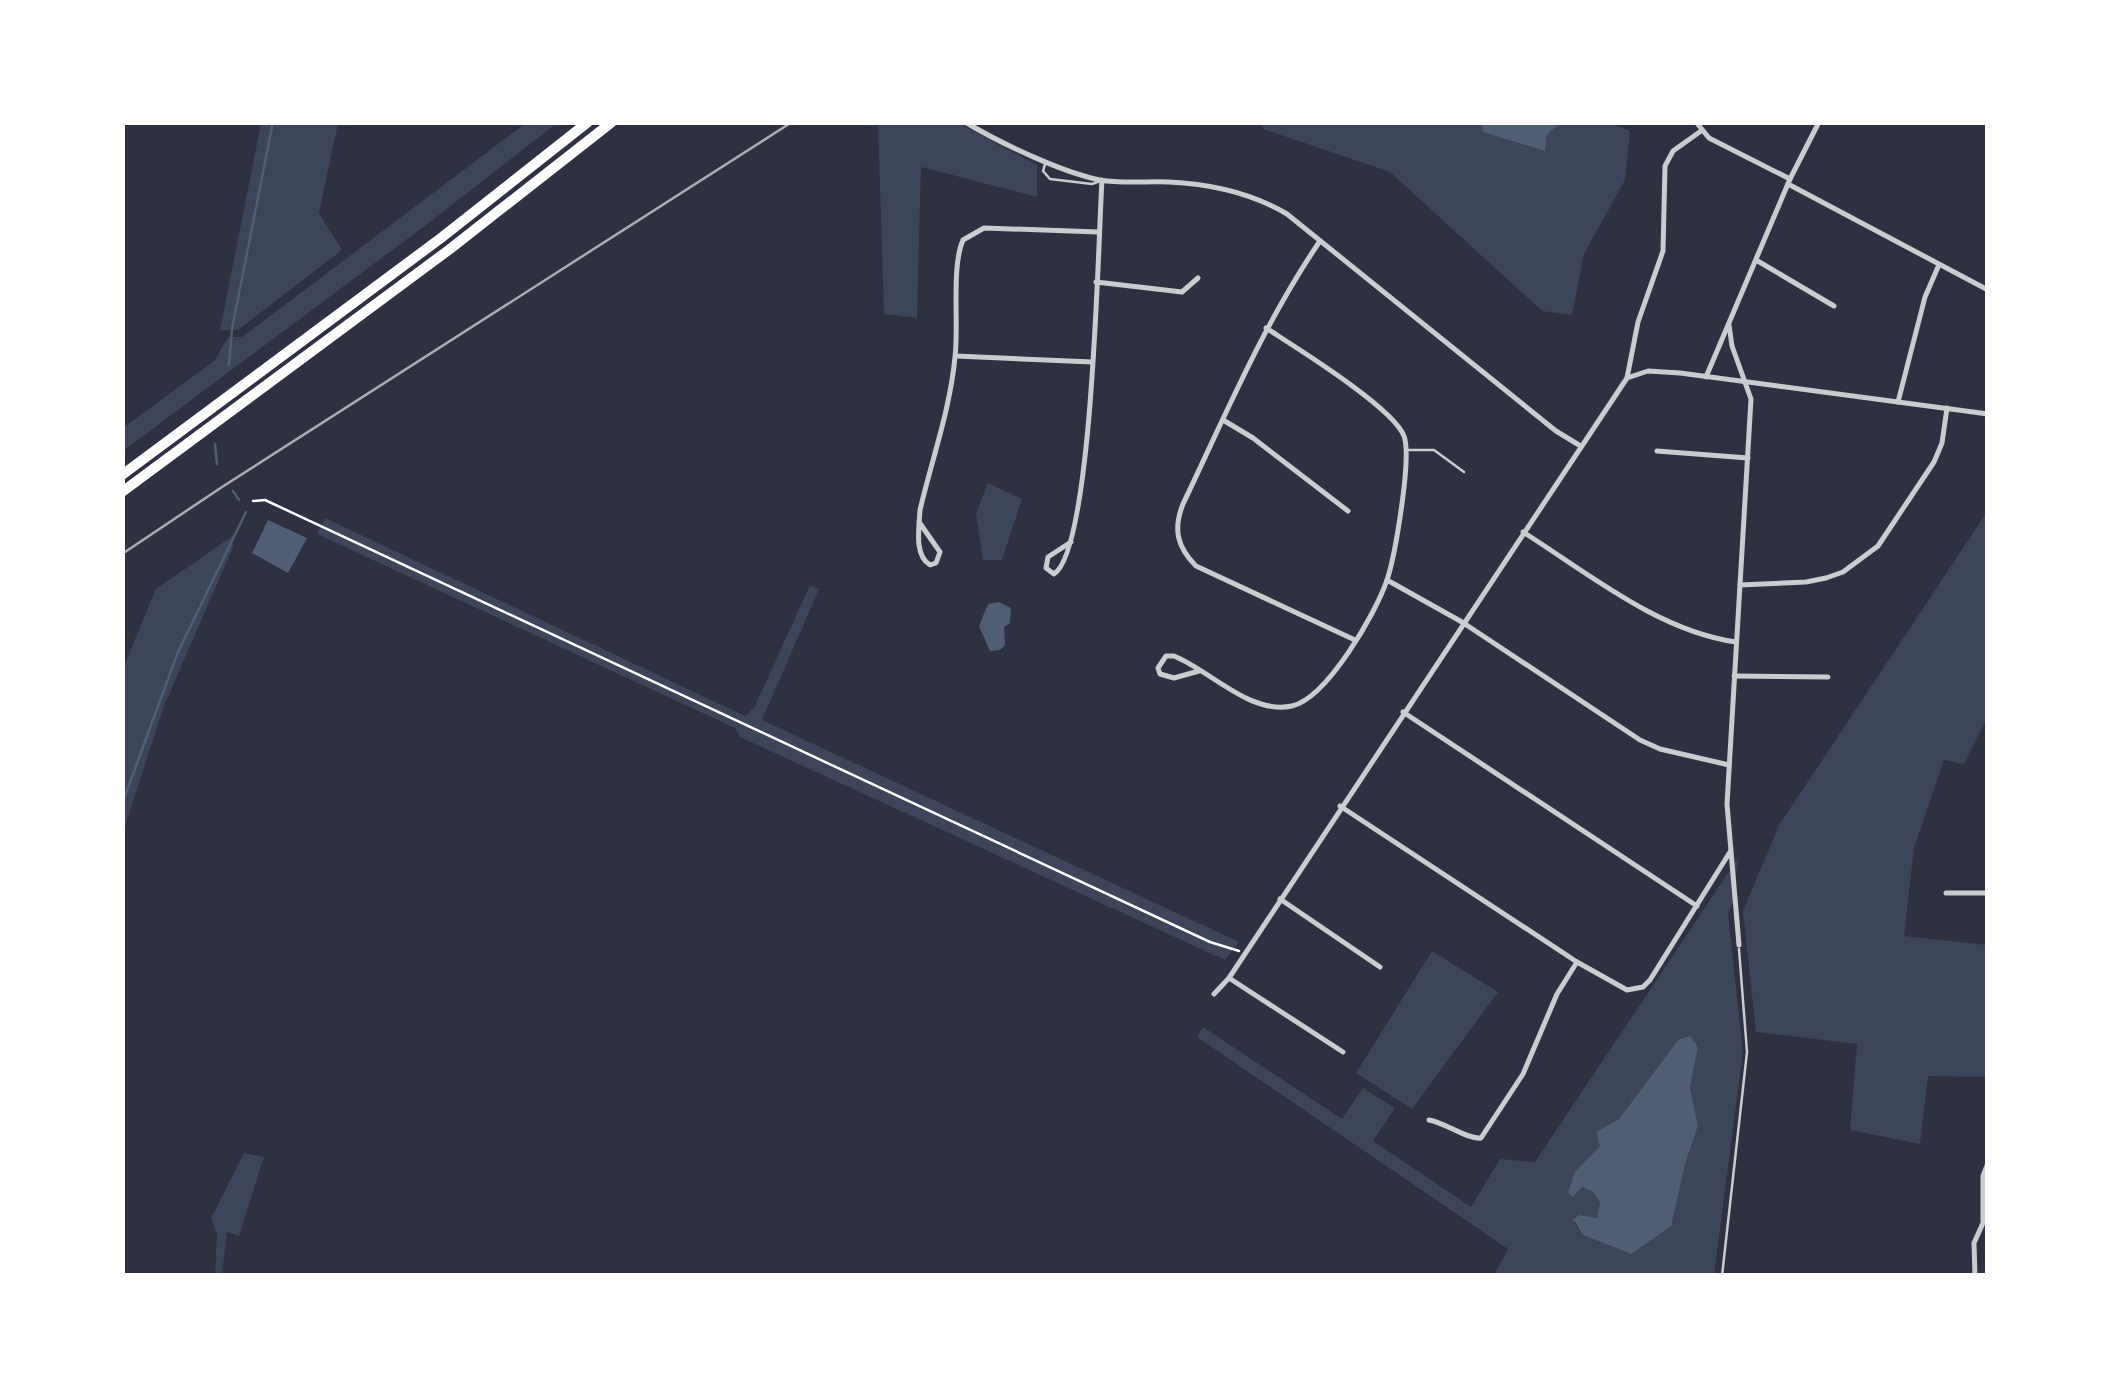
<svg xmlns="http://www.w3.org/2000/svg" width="2110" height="1398" font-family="Mulish,sans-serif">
<rect width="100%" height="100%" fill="#2d3142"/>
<g fill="#3c4559" fill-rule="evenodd">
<path d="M1263 122H1607L1630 131 1625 180 1584 254 1572 315 1542 311 1390 172 1263 129Z"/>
<path d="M261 123H338L319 213 342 250 238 330H220Z"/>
<path d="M526 123H557L430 222 123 451V428L215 360 228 337H242Z"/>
<path d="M878 123H958L1037 165V197L921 167 917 318 884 314Z"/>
<path d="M988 483 1022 499 1002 560H983L976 513Z"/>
<path d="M1987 512V718L1964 764 1944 760 1914 848 1904 936 1987 945V1077L1928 1076 1920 1144 1850 1130 1857 1044 1756 1032 1743 911 1779 825Z"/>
<path d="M325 518 745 716 754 708 810 585 819 589 762 720 1239 942 1225 960 740 737 735 728 317 534Z"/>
<path d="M234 535 233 547 164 706 123 832V668L156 589Z"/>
<path d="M1738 858 1733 901 1728 914 1743 1052 1714 1275H1494L1508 1249 1197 1037 1203 1027 1342 1119 1363 1088 1395 1108 1373 1141 1471 1207 1500 1159 1535 1162ZM1678 1040 1698 1047 1690 1087 1698 1126 1685 1164 1631 1254 1583 1235 1574 1223 1575 1216 1598 1218 1600 1202 1593 1192 1581 1187 1573 1196 1575 1172 1600 1146 1596 1132 1619 1119Z"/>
<path d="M1432 951 1498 992 1412 1109 1356 1073Z"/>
<path d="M244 1153 264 1157 239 1236 227 1232 222 1275H215L217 1235 211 1218Z"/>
</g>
<g fill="#4f5d75">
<path d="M1525 122 1528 126 1533 123H1559L1546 136 1545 151 1483 132V123Z"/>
<path d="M268 520 307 538 288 573 252 553Z"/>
<path d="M999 602 1011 608 1010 623 1004 627 1005 645 1000 650 990 651 979 626 988 604Z"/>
<path d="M1690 1036 1698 1047 1690 1087 1698 1126 1685 1164 1671 1226 1631 1254 1583 1235 1573 1219 1579 1215 1597 1218 1600 1202 1593 1192 1582 1187 1573 1197 1568 1192 1575 1172 1600 1146 1596 1132 1619 1119 1678 1040Z"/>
</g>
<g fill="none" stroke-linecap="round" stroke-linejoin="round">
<g stroke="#4f5d75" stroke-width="2.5">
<path d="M229 365 232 329 273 122"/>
<path d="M215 444 217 464"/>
<path d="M233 491 239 500"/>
<path d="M122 804 178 652 246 512"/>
</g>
<path stroke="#fff" stroke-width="2.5" d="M253 501 265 500 1210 942 1239 951"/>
<g stroke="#caccd0" stroke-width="2.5">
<path d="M1046 161 1043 171 1050 179 1092 184 1100 181"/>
<path d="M1408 450H1434L1464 472"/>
<path d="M1722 1276 1747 1052 1739 949"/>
</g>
<g stroke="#caccd0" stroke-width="5">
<path d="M965 122C1000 143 1061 172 1100 180 1122 184 1146 181 1169 182 1211 184 1250 192 1287 214L1556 431 1579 445"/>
<path d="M1696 122 1709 138 1790 179"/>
<path d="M1788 184 1988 290"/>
<path d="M1320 241C1264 323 1226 414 1183 504 1173 529 1177 547 1196 566L1355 640"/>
<path d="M1756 260 1834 306"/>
<path d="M1096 282 1182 292 1198 278"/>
<path d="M1729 325 1732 346 1751 399 1727 804 1739 945"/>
<path d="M956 356 1092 362"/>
<path d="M1706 377 1790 179 1819 122"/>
<path d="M1627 378 1638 322 1663 251 1665 166 1673 151 1701 131"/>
<path d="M1898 402 1925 297 1938 267"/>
<path d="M1223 420 1253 438 1348 511"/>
<path d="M1657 451 1748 458"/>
<path d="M919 522 940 552 936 563 930 565C914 555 919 528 920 510 932 459 950 410 955 357 959 325 951 267 963 240L984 228 1098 232"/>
<path d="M1523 532C1588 573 1658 631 1736 642"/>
<path d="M1071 542 1048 557 1046 568 1054 574C1093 549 1098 240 1102 180"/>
<path d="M1387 580 1462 622 1640 740 1660 749 1729 765"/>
<path d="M1740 585 1806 582 1826 578 1843 572 1878 546 1934 462 1942 443 1947 408"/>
<path d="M1199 671 1174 678 1160 674 1158 668 1166 656H1174C1211 671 1250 715 1292 706 1327 698 1376 613 1387 580 1395 556 1412 458 1404 436 1393 407 1295 347 1266 328"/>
<path d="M1734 676 1828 677"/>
<path d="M1403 712 1697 906"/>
<path d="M1340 806 1577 962 1627 990 1643 987 1650 980 1730 852"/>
<path d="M1946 893H1988"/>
<path d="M1280 899 1380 967"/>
<path d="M1229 978 1343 1052"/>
<path d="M1214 994 1229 978 1627 378 1648 371 1680 373 1988 414"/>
<path d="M1429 1120C1446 1123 1468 1140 1481 1138L1523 1074 1557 994 1577 962"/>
<path d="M1975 1276 1974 1243 1983 1223V1176L1988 1163"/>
</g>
<g stroke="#fff" stroke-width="10">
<path d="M122 475 441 238 588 122"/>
<path d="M122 492 450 249 612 122"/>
</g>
<path stroke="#abadb3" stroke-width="2.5" d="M122 554 222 487 792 122"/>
</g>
<rect width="2110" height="1398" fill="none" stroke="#ffffff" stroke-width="250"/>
</svg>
